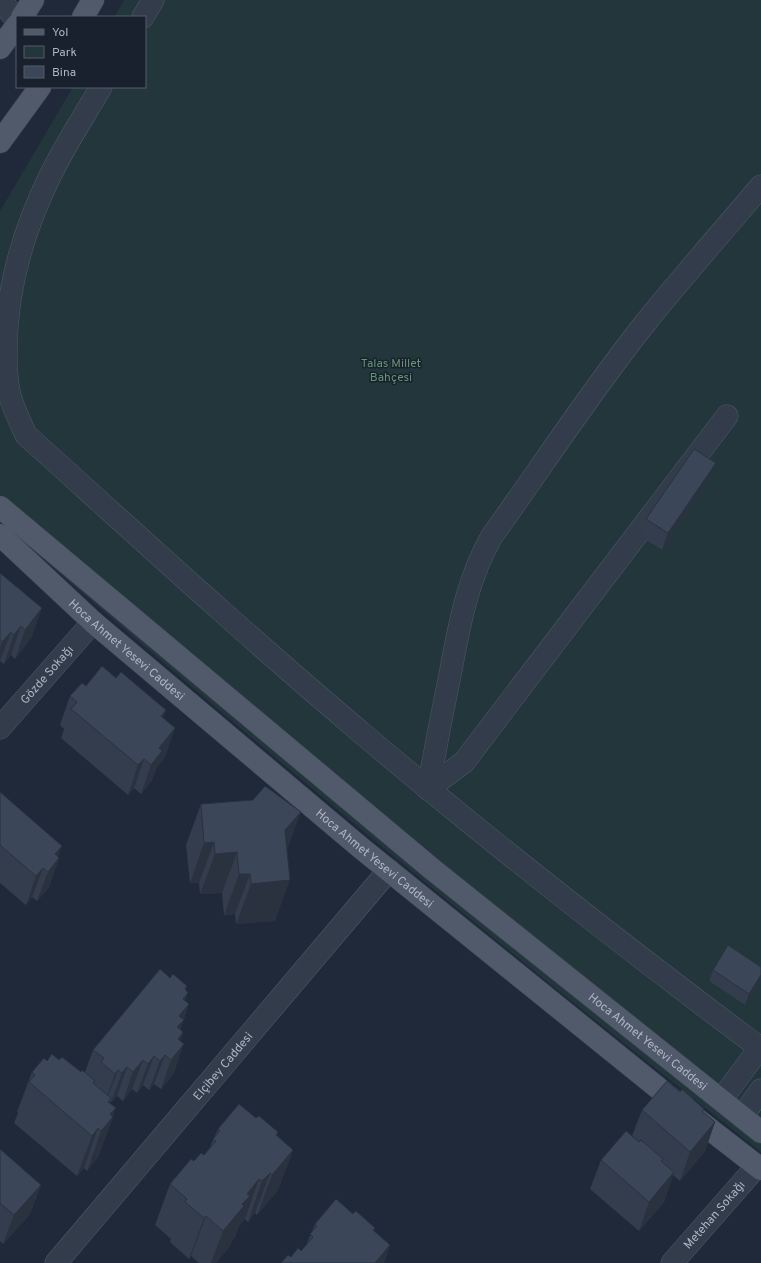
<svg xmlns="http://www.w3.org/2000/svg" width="761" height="1263" font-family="Overpass,sans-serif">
<rect width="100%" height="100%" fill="#20293a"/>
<path fill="#22363b" d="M124 0H761V1152C600 1025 440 896 283 764 188 684 94 603 0 522V211L73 87H145V17H114Z"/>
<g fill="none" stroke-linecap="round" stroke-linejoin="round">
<g stroke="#515968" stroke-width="23">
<g id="minor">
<path d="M1 0 17 21"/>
<path d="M143 17 153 0"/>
<path d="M101 87C84 116 65 145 50 176 23 231 6 290 6 351 6 366 6 381 10 396 14 410 20 422 26 435 138 536 249 638 364 735 493 844 625 947 760 1048"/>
<path id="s1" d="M0 728 93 622"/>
<path d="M428 789C435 751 442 713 450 675 459 627 467 579 492 536 543 465 591 391 646 322 683 276 723 231 761 186"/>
<path d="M428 789 464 762 727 416"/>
<path d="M721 1100 761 1046"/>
<path d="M742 1117 761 1090"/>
<path id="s2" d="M56 1263 389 870"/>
<path id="s3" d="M672 1263 757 1166"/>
</g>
</g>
<g stroke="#3d4553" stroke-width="23">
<g id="major">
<path d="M22 17 33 0"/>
<path d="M83 17 93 0"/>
<path d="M0 48 17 25"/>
<path d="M0 142 40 87"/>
<path id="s4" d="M0 507 432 869 761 1132"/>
<path id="s5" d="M0 535 93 622 361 848 694 1117 761 1169"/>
</g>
</g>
<use href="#minor" stroke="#333c4a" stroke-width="22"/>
<use href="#major" stroke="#515a6a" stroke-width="22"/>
</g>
<g fill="#333d4d">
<path d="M709 480 662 550 640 536 646 519Z"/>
<path d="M0 573 32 637 15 659 11 655 4 664 0 661Z"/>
<path d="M116 678 166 710 163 718 175 728 165 757 157 767 152 780 141 794 134 788 128 795 61 738 64 729 60 725 70 696 86 686Z"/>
<path d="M0 792 59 858 49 887 37 901 32 897 26 905 0 883Z"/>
<path d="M201 804 287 851 275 921 236 924 235 914 224 915 222 893 200 894 199 883H190L186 845Z"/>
<path d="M713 970 761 980 745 1005 709 981Z"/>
<path d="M186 991 185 1001 189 1004 180 1030 183 1032 180 1041 174 1073 161 1089 154 1084 149 1090 143 1085 137 1093 132 1089 123 1101 117 1096 111 1102 110 1101V1103L116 1108 112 1116 113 1117 98 1157 87 1171 84 1168 77 1176 14 1123 18 1113 17 1112 32 1072 47 1061 59 1060 81 1072H85L93 1050Z"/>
<path d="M680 1092 704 1109 703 1112 715 1122 705 1151 680 1181 673 1175 664 1202 639 1231 590 1189 601 1160 632 1136 642 1110Z"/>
<path d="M218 1129 277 1135 293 1150 278 1190 257 1215 255 1213 248 1222 245 1219 239 1226 235 1237 232 1240 230 1246 216 1263H199L191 1256 189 1259 170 1242 171 1239 155 1225 170 1184 204 1155 209 1149Z"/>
<path d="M0 1149 41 1185 30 1214 3 1244 0 1241Z"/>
<path d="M353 1214 375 1228 374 1231 390 1245 384 1263H281L301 1251 306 1245 315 1224Z"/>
</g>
<g fill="#29323e">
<path d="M716 463 709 480 662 550 668 533Z"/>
<path d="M42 608 32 637 15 659 25 630Z"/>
<path d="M21 626 11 655 4 664 14 635Z"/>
<path d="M11 632 0 661V648L2 642Z"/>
<path d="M166 710 156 739 161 716Z"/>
<path d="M175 728 165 757 157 767 152 780 141 794 151 765 159 748Z"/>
<path d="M144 759 134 788 128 795 138 765Z"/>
<path d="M301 812 286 853 285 830Z"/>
<path d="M214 842 199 883H190L204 843Z"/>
<path d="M62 846 56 862 59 858 49 887 37 901 55 854Z"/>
<path d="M237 852 222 893 200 894 215 854Z"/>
<path d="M43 868 32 897 26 905 36 876Z"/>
<path d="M239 874H250L235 914 224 915Z"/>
<path d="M290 880 275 921 236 924 251 884Z"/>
<path d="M761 975V980L745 1005 749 994Z"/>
<path d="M188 993 180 1015 189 1004 173 1049 167 1056 172 1040 183 999Z"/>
<path d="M183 1032 175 1055 184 1044 174 1073 161 1089 171 1060 178 1039Z"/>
<path d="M165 1055 154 1084 149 1090 160 1061Z"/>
<path d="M154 1056 143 1085 137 1093 148 1064Z"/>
<path d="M143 1060 132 1089 123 1101 133 1072Z"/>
<path d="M127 1067 117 1096 111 1102 122 1073Z"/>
<path d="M118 1070 107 1099 105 1103 115 1074Z"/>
<path d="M116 1108 112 1119 113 1117 98 1157 87 1171 101 1131 110 1114Z"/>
<path d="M715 1122 705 1151 680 1181 690 1152Z"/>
<path d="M98 1128 84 1168 77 1176 92 1136Z"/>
<path d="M293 1150 278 1190 257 1215 272 1175Z"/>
<path d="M674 1172 664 1202 639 1231 649 1202Z"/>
<path d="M270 1173 255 1213 248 1222 262 1181Z"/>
<path d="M259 1179 245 1219 239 1226 235 1237 232 1240 230 1246 216 1263H211L223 1231 247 1194Z"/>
<path d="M41 1185 30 1214 3 1244 14 1215Z"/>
<path d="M206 1216 191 1256 189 1259 204 1218Z"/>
<path d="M390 1245 384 1263H375Z"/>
</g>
<g fill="#3b4759" stroke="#29323e">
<path d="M694 449 716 463 668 533 646 519Z"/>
<path d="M0 573 42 608 25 630 21 626 14 635 11 632 2 642 0 640Z"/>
<path d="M102 666 116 678 121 672 166 710 161 716 175 728 159 748 162 751 151 765 144 759 138 765 71 709 77 702 70 696 82 683 86 686Z"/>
<path d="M265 786 301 812 285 830 290 880 251 884 250 874H239L237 852 215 854 214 842 204 843 201 804 253 800Z"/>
<path d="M0 792 62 846 55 854 59 858 48 872 43 868 36 876 0 845Z"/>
<path d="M728 945 761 967V975L749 994 713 970Z"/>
<path d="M160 969 170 978 173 974 187 986 185 989 188 993 183 999 189 1004 179 1016 184 1020 177 1027 183 1032 178 1039 184 1044 171 1060 165 1055 160 1061 154 1056 148 1064 143 1060 133 1072 127 1067 122 1073 118 1070 115 1074 101 1062 104 1058 93 1050Z"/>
<path d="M52 1054 59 1060 62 1057 81 1072 82 1070 95 1081 93 1083 111 1098 108 1102 116 1108 110 1114 113 1117 101 1131 98 1128 92 1136 29 1082 35 1075 32 1072 44 1058 47 1061Z"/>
<path d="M667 1081 680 1092 682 1089 704 1109 702 1111 715 1122 690 1152 642 1110Z"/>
<path d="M239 1104 256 1118 259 1116 278 1132 276 1135 293 1150 272 1175 270 1173 262 1181 259 1179 247 1194 250 1196 242 1204 244 1206 223 1231 206 1216 204 1218 185 1202 187 1199 170 1184 191 1159 194 1161 201 1153 204 1155 216 1141 213 1139 220 1131 218 1129Z"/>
<path d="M626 1131 639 1142 641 1140 663 1159 661 1161 674 1172 649 1202 601 1160Z"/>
<path d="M0 1149 41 1185 14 1215 0 1203Z"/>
<path d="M336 1199 353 1214 356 1211 375 1228 373 1230 390 1245 375 1263H281L288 1255 291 1257 298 1248 301 1251 313 1237 310 1234 317 1226 315 1224Z"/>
</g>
<g text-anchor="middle" stroke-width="3" stroke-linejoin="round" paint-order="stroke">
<g font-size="12" fill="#649873" stroke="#19212e">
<text x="391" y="367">Talas Millet<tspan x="391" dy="14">Bahçesi</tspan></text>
</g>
<g font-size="12" fill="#aeb6c6" stroke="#19212e">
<text dy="4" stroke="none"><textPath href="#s5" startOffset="171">Hoca Ahmet Yesevi Caddesi</textPath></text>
<text dy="4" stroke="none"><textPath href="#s1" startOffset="71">Gözde Sokağı</textPath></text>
<text dy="4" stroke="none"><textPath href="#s5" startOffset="495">Hoca Ahmet Yesevi Caddesi</textPath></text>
<text dy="4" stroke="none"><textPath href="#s4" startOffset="840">Hoca Ahmet Yesevi Caddesi</textPath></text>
<text dy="4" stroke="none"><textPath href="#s2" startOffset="258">Elçibey Caddesi</textPath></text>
<text dy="4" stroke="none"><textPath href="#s3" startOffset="64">Metehan Sokağı</textPath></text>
</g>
</g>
<rect x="16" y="16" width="130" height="72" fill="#19212e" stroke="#555d6b"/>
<rect x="24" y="29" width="20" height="6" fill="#515a6a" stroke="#555d6b"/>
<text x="52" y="36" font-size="12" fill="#aeb6c6">Yol</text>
<rect x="24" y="46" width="20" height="12" fill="#22363b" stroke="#555d6b"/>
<text x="52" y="56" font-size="12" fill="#aeb6c6">Park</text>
<rect x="24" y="66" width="20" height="12" fill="#3b4759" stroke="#555d6b"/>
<text x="52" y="76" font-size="12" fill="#aeb6c6">Bina</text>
</svg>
